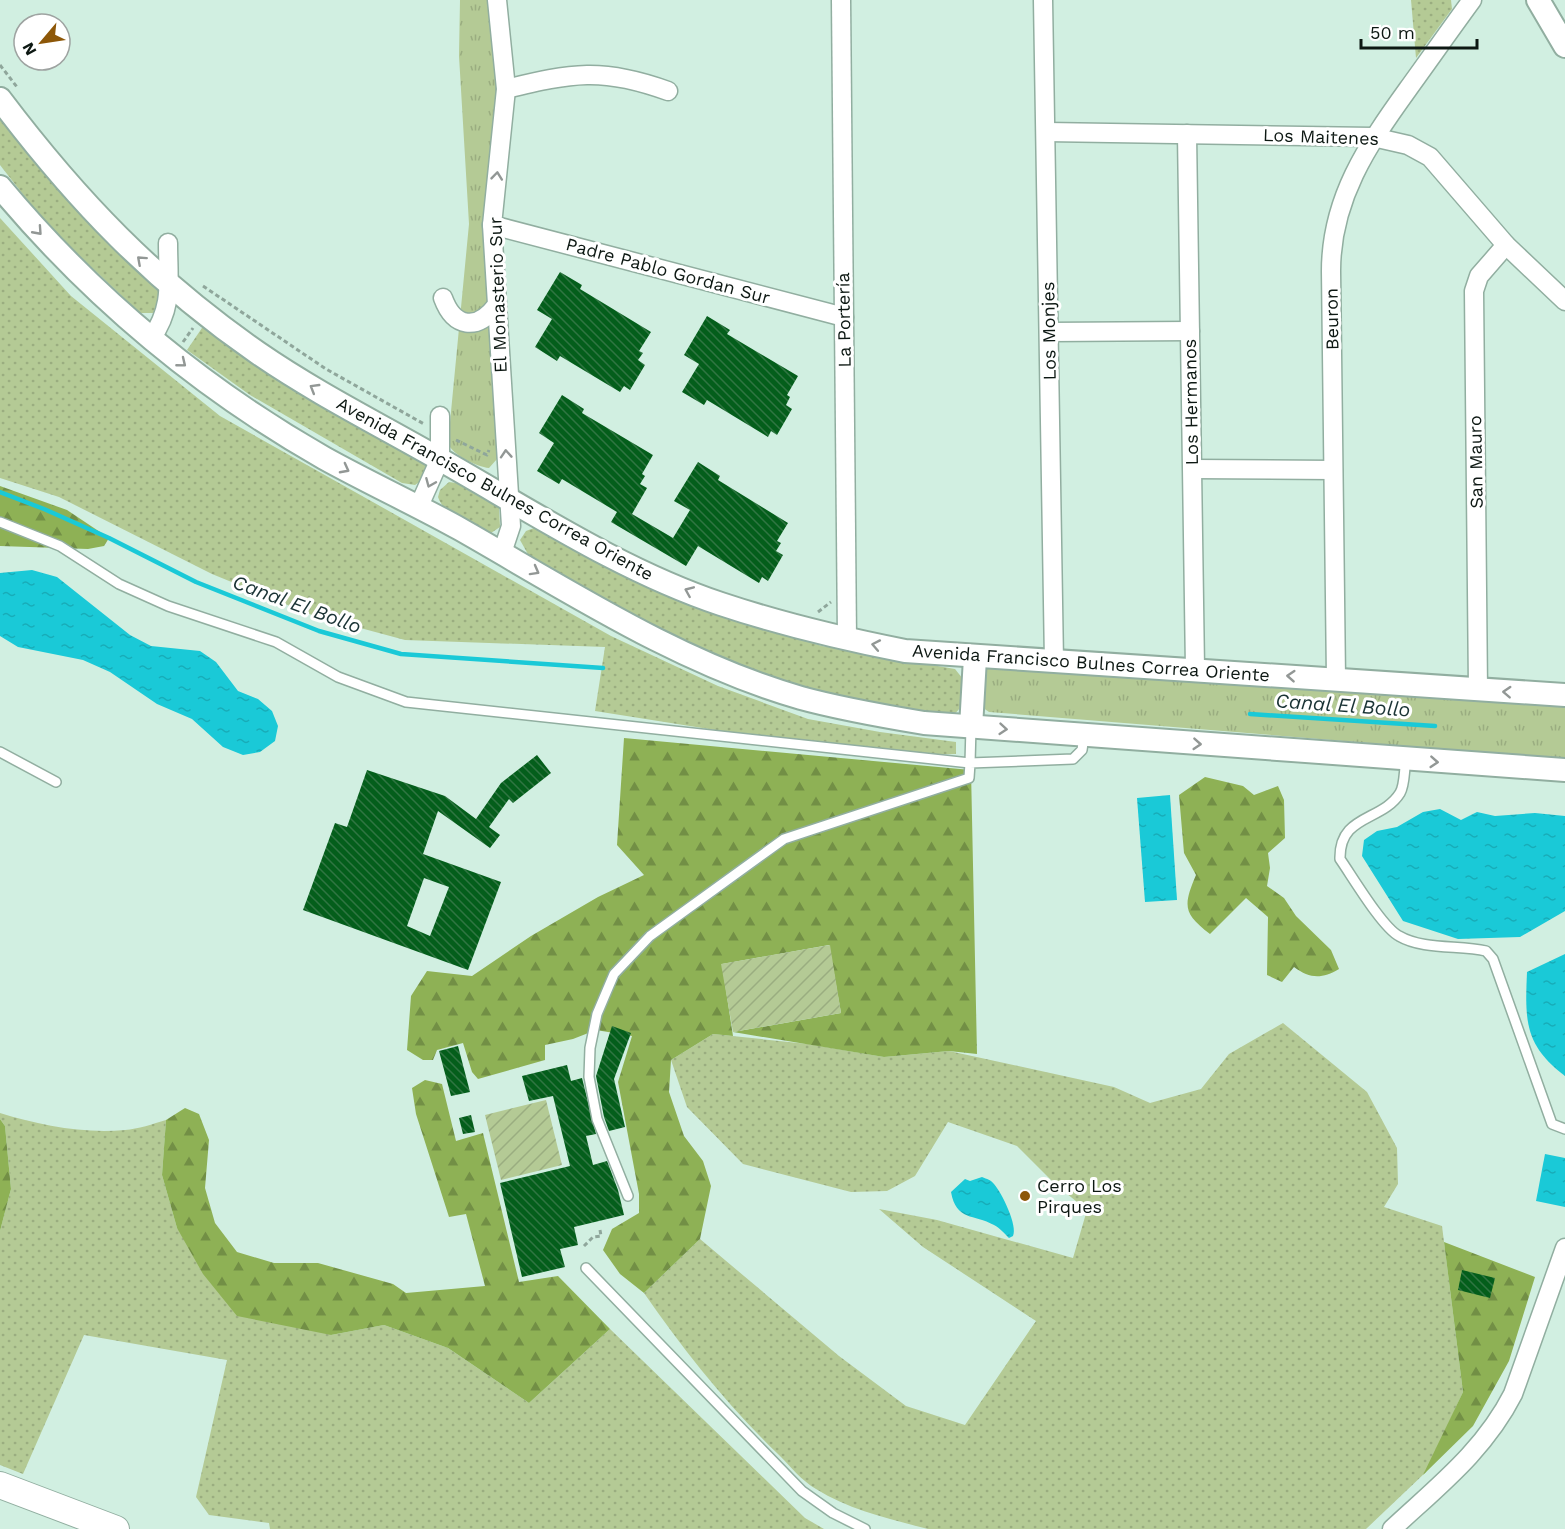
<svg xmlns="http://www.w3.org/2000/svg" width="1565" height="1529" font-family="'Work Sans',sans-serif">
<defs>
<pattern id="grass-dots" width="8" height="8" patternUnits="userSpaceOnUse" patternTransform="scale(1.5)"><rect width="8" height="8" fill="#b4ca95"/><path d="M2 2h.1M6 6h.1" fill="none" stroke="#9aad80" stroke-width="1.8" stroke-linecap="round"/></pattern>
<pattern id="forest-firs" width="22" height="20" patternUnits="userSpaceOnUse" patternTransform="scale(1.5)"><rect width="22" height="20" fill="#8eb155"/><path d="M5 1l3.5 6h-7zM16 11l3.5 6h-7z" fill="#728f45"/></pattern>
<pattern id="park-tufts" width="24" height="20" patternUnits="userSpaceOnUse" patternTransform="scale(1.5)"><rect width="24" height="20" fill="#b4ca95"/><path d="M3 7l-1-3M5 7V3M7 7l1-3M15 17l-1-3M17 17v-4M19 17l1-3" fill="none" stroke="#9aad80"/></pattern>
<pattern id="garden-furrows" width="10" height="10" patternUnits="userSpaceOnUse" patternTransform="scale(1.5)"><rect width="10" height="10" fill="#b4ca95"/><path d="M-1 1l2-2M0 10L10 0M9 11l2-2" fill="none" stroke="#9aad80"/></pattern>
<pattern id="water-ripples" width="26" height="14" patternUnits="userSpaceOnUse" patternTransform="scale(1.5)"><rect width="26" height="14" fill="#1ac9d7"/><path d="M2 4q2-2 4 0t4 0M15 11q2-2 4 0t4 0" fill="none" stroke="#17acb8"/></pattern>
<pattern id="building-back-hatch" width="6" height="6" patternUnits="userSpaceOnUse" patternTransform="scale(1.5)"><rect width="6" height="6" fill="#045e1b"/><path d="M-1 5l2 2M0 0l6 6M5-1l2 2" fill="none" stroke="#307542"/></pattern>
</defs>
<rect width="100%" height="100%" fill="#d1efe1"/>
<g fill="url(#grass-dots)">
<path d="M1411 0H1451L1452 9 1416 58Z"/>
<path d="M0 110 154 283 160 294V306L153 313H140L70 247 32 206 0 165Z"/>
<path d="M0 218 71 296 220 416 611 636 718 686 808 719 880 732 956 742V754L879 756 595 711 605 647 405 640 312 615 212 574 59 497 0 478Z"/>
<path d="M204 325 424 458 427 468 425 478 415 485 402 483 250 395 187 350Z"/>
<path d="M449 482 456 483 499 508 500 527 491 533C474 531 443 514 438 497L440 490Z"/>
<path d="M534 528 774 632 822 646 955 669 963 679C962 694 966 711 949 716 888 707 828 697 770 678 684 650 606 600 529 556L520 540 526 531Z"/>
<path d="M1283 1023 1367 1092 1397 1148 1398 1184 1384 1207 1442 1226 1463 1392 1426 1472 1366 1529H928C889 1519 850 1510 816 1489 802 1481 790 1466 779 1455 727 1405 685 1352 644 1293L700 1239 839 1356 906 1406 965 1425 1036 1321 923 1247 879 1209 937 1220 1073 1258 1087 1210 1056 1185 1017 1146 948 1122 915 1176 887 1191 851 1192 743 1164 687 1107 671 1060 713 1034 808 1044 884 1057 949 1051 1114 1087 1150 1103 1201 1089 1229 1054Z"/>
<path d="M0 1113C39 1125 83 1134 125 1130 138 1129 153 1124 166 1120L162 1175 177 1228 331 1335 384 1325 448 1348 529 1403 610 1329 805 1518 824 1529H270L269 1523 209 1515 196 1497 227 1360 84 1335 23 1474 0 1465V1231L11 1189 5 1126 0 1119Z"/>
</g>
<g fill="url(#forest-firs)">
<path d="M0 486 67 510 109 538 104 546 88 549 0 546Z"/>
<path d="M624 738 971 770 977 1054 949 1051 884 1057 733 1032 841 1013 829 945 722 964 733 1036 713 1034 671 1060 669 1092 684 1136 703 1161 711 1186 700 1239 644 1293 620 1274 603 1250 612 1229 639 1213V1194L618 1082 632 1036 596 1030 573 1039 545 1045V1060L478 1079 472 1072 463 1043 437 1050 433 1060H423L407 1050 411 996 427 971 472 976 531 936 598 897 644 875 617 845Z"/>
<path d="M1205 777 1243 786 1254 795 1278 786 1284 800 1285 838 1268 853 1270 868 1267 886 1284 898 1296 916 1331 950 1339 969C1322 979 1310 979 1294 967L1282 982 1267 975 1268 917 1246 898 1210 934C1183 913 1183 906 1196 875L1184 853 1179 795Z"/>
<path d="M425 1080 442 1084 456 1141 483 1133 519 1282 558 1276 610 1329 529 1403 448 1348 384 1325 331 1335 237 1316 203 1274 177 1228 162 1175 166 1120 185 1108 199 1114 209 1140 205 1188 215 1223 237 1252 274 1263H318L393 1284 406 1293 485 1286 466 1214 449 1217 416 1114 412 1088Z"/>
<path d="M0 1119 5 1126 11 1189 0 1231Z"/>
<path d="M1444 1242 1535 1277 1509 1361 1473 1426 1423 1475 1463 1392Z"/>
</g>
<g fill="url(#park-tufts)">
<path d="M460 0H487C492 38 498 77 496 115 495 154 485 192 484 231L498 452 497 459 489 468C477 467 451 454 448 443L469 224 459 56Z"/>
<path d="M989 665 1565 706V759L989 712 979 705 983 674Z"/>
</g>
<g fill="url(#garden-furrows)">
<path d="M830 945 841 1013 733 1032 721 964Z"/>
<path d="M546 1100 562 1165 501 1180 485 1115Z"/>
</g>
<g fill="url(#water-ripples)">
<path d="M32 570 57 577 130 635 151 646 200 651 216 662 238 691 258 699 272 711 278 726 275 741 260 752 243 755 223 747 192 719 157 704 110 672 83 660 18 647 0 636V573Z"/>
<path d="M1170 795 1177 900 1145 902 1137 798Z"/>
<path d="M1440 809 1461 820 1477 812 1495 816 1535 813 1565 816V911L1520 937 1458 939 1403 921 1362 856 1364 840 1377 831 1397 827 1423 812Z"/>
<path d="M1565 954V1076C1524 1045 1525 1020 1527 972Z"/>
<path d="M1545 1154 1565 1158V1207L1536 1201Z"/>
<path d="M982 1177C987 1179 991 1180 994 1184 1002 1193 1018 1226 1013 1236L1009 1238C1005 1234 1000 1228 994 1225 974 1214 956 1221 951 1192L965 1179 970 1181Z"/>
</g>
<g fill="none" stroke-linecap="round" stroke-linejoin="round">
<g stroke="#1ac9d7" stroke-width="4.5">
<path d="M0 492 44 509 109 538 196 582 319 631 401 654 603 668"/>
<path d="M1250 714 1435 726"/>
</g>
</g>
<g fill="url(#building-back-hatch)" fill-rule="evenodd">
<path d="M560 272 582 285 580 289 651 332 639 351 643 353 638 360 645 365 630 390 624 386 620 392 560 356 557 361 535 347 552 319 537 310Z"/>
<path d="M707 316 730 330 727 334 798 376 787 395 790 397 786 405 792 409 777 435 771 431 768 437 707 400 704 405 682 392 699 364 684 355Z"/>
<path d="M562 395 584 409 582 413 653 455 642 474 645 476 640 484 647 488 632 514 673 538 690 510 674 501 698 462 720 476 718 480 788 523 777 541 781 543 776 551 783 555 768 581 762 577 759 583 698 546 686 566 611 522 617 512 562 479 559 484 537 471 554 443 539 433Z"/>
<path d="M537 755 551 773 513 803 509 799 489 827 500 835 490 848 438 811 423 854 501 882 468 970 303 910 335 823 347 827 367 770 445 796 476 819 501 783ZM424 878 449 887 430 936 407 926Z"/>
<path d="M612 1026 631 1033 614 1079 625 1127 609 1131 604 1117 596 1076Z"/>
<path d="M458 1046 470 1092 451 1096 439 1051Z"/>
<path d="M567 1065 571 1081 582 1078 596 1134 586 1136 593 1165 607 1161 618 1190 624 1215 574 1227 578 1245 560 1249 565 1267 522 1277 500 1183 570 1166 553 1096 529 1101 522 1076Z"/>
<path d="M471 1115 475 1132 463 1134 459 1118Z"/>
<path d="M1462 1270 1495 1278 1490 1298 1458 1290Z"/>
</g>
<g fill="none" stroke-linecap="round" stroke-linejoin="round">
<g stroke="#91aea0" stroke-width="12">
<g id="service">
<path d="M0 522 60 546 119 584 168 606 276 642 338 677 406 702 970 763 971 727"/>
<path d="M0 752 56 782"/>
<path d="M1406 760C1404 769 1405 785 1400 793 1382 822 1339 814 1340 859 1352 876 1382 927 1399 936 1423 950 1459 945 1486 951L1493 959 1552 1124 1565 1129"/>
<path d="M628 1196 597 1119 589 1077 590 1048 597 1014 614 974 650 936 784 839 969 778 970 763 1073 759 1082 750 1084 736"/>
<path d="M586 1268 802 1491 833 1513 865 1529"/>
</g>
</g>
<g stroke="#91aea0" stroke-width="21">
<g id="minor">
<path d="M497 0 506 89 492 225 511 526 502 553"/>
<path d="M841 0 847 639"/>
<path d="M1043 0 1054 662"/>
<path d="M506 89C572 73 602 67 668 91"/>
<path d="M1046 132 1373 137 1408 145 1430 157 1506 245 1565 301"/>
<path d="M1187 134 1195 669"/>
<path d="M492 225 844 317"/>
<path d="M443 298C454 328 477 331 496 306"/>
<path d="M1050 332 1190 331"/>
<path d="M151 339C174 306 168 281 168 243"/>
<path d="M1193 469 1333 470"/>
<path d="M419 506 440 459V416"/>
<path d="M1336 679 1331 271C1331 199 1367 146 1408 89 1429 60 1450 30 1472 0"/>
<path d="M1478 690 1474 291 1479 276 1506 245"/>
<path d="M1392 1529C1437 1487 1484 1451 1513 1394L1565 1248"/>
</g>
</g>
<g stroke="#91aea0" stroke-width="26">
<g id="tertiary">
<path d="M1538 0 1565 46"/>
<path d="M0 99C77 201 153 280 258 353 316 393 380 425 441 460 531 511 622 571 721 604 781 624 844 639 905 651L1565 695"/>
<path d="M0 187C91 296 201 388 324 458 369 483 415 504 460 529 569 591 679 663 801 698 841 709 882 716 924 723L1565 770"/>
<path d="M971 727 975 658"/>
</g>
</g>
<g stroke="#91aea0" stroke-width="28">
<path id="secondary" d="M0 1485 116 1529"/>
</g>
<g stroke="#8fa69b" stroke-width="3" stroke-dasharray="4.5 3" stroke-linecap="butt">
<path d="M0 65 17 87"/>
<path d="M203 286 326 369 424 424"/>
<path d="M183 342 193 328"/>
<path d="M456 440 487 455 489 450"/>
<path d="M818 612 831 602"/>
<path d="M584 1246 593 1237 601 1236 600 1230"/>
</g>
<use href="#service" stroke="#fff" stroke-width="9"/>
<use href="#minor" stroke="#fff" stroke-width="18"/>
<use href="#tertiary" stroke="#fff" stroke-width="22"/>
<use href="#secondary" stroke="#fff" stroke-width="26"/>
</g>
<defs><path id="oneway-chevron" d="M-2-3.5L2.5 0L-2 3.5" fill="none" stroke-width="1.6" stroke-linecap="round" stroke-linejoin="round" transform="scale(1.5)"/></defs>
<g stroke="#929795">
<use href="#oneway-chevron" transform="translate(497 176) rotate(-84)"/>
<use href="#oneway-chevron" transform="translate(38 231) rotate(48)"/>
<use href="#oneway-chevron" transform="translate(141 260) rotate(-138)"/>
<use href="#oneway-chevron" transform="translate(182 363) rotate(39)"/>
<use href="#oneway-chevron" transform="translate(314 388) rotate(-149)"/>
<use href="#oneway-chevron" transform="translate(506 454) rotate(-94)"/>
<use href="#oneway-chevron" transform="translate(345 469) rotate(28)"/>
<use href="#oneway-chevron" transform="translate(430 483) rotate(113)"/>
<use href="#oneway-chevron" transform="translate(535 571) rotate(29)"/>
<use href="#oneway-chevron" transform="translate(689 591) rotate(-157)"/>
<use href="#oneway-chevron" transform="translate(876 645) rotate(-169)"/>
<use href="#oneway-chevron" transform="translate(1291 676) rotate(-176)"/>
<use href="#oneway-chevron" transform="translate(1507 692) rotate(-177)"/>
<use href="#oneway-chevron" transform="translate(1003 729) rotate(5)"/>
<use href="#oneway-chevron" transform="translate(1197 744) rotate(4)"/>
<use href="#oneway-chevron" transform="translate(1434 762) rotate(4)"/>
</g>
<circle fill="#8d5708" stroke="#fff" stroke-width="2" cx="1025" cy="1196" r="6"/>
<g text-anchor="middle" stroke-width="6" stroke-linejoin="round" paint-order="stroke">
<g font-size="18" fill="#0d1813" stroke="#fff">
<text transform="translate(1321 137) rotate(2)" y="6">Los Maitenes</text>
<text transform="translate(668 271) rotate(15)" y="6">Padre Pablo Gordan Sur</text>
<text transform="translate(498 295) rotate(-92)" y="6">El Monasterio Sur</text>
<text transform="translate(1332 319) rotate(-91)" y="6">Beuron</text>
<text transform="translate(844 320) rotate(-91)" y="6">La Portería</text>
<text transform="translate(1049 331) rotate(-91)" y="6">Los Monjes</text>
<text transform="translate(1191 402) rotate(-91)" y="6">Los Hermanos</text>
<text transform="translate(1476 462) rotate(-91)" y="6">San Mauro</text>
<text transform="translate(495 489) rotate(29)" y="6">Avenida Francisco Bulnes Correa Oriente</text>
<text transform="translate(1091 663) rotate(4)" y="6">Avenida Francisco Bulnes Correa Oriente</text>
</g>
<g font-size="18" fill="#0d1813" stroke="#fff" text-anchor="start">
<text x="1037" y="1192">Cerro Los<tspan x="1037" dy="21">Pirques</tspan></text>
</g>
<g font-size="20" font-style="italic" fill="#1a3335" stroke="#fff">
<text transform="translate(297 604) rotate(20)" y="7">Canal El Bollo</text>
<text transform="translate(1343 705) rotate(4)" y="7">Canal El Bollo</text>
</g>
</g>
<g transform="translate(42 42) rotate(241)"><circle r="28" fill="#ffffff" stroke="#9ea3a1" stroke-width="1.5"/>
<path d="M0-4.5L10 22L0 15L-10 22Z" fill="#8d5708"/>
<text y="-9" font-size="16" font-weight="bold" text-anchor="middle" fill="#0d1813">N</text>
</g>
<path d="M1361 39v9h116v-9" fill="none" stroke="#0d1813" stroke-width="3"/>
<text x="1370" y="39" font-size="18" fill="#0d1813" stroke="#ffffff" stroke-width="4.5" paint-order="stroke">50 m</text>
</svg>
